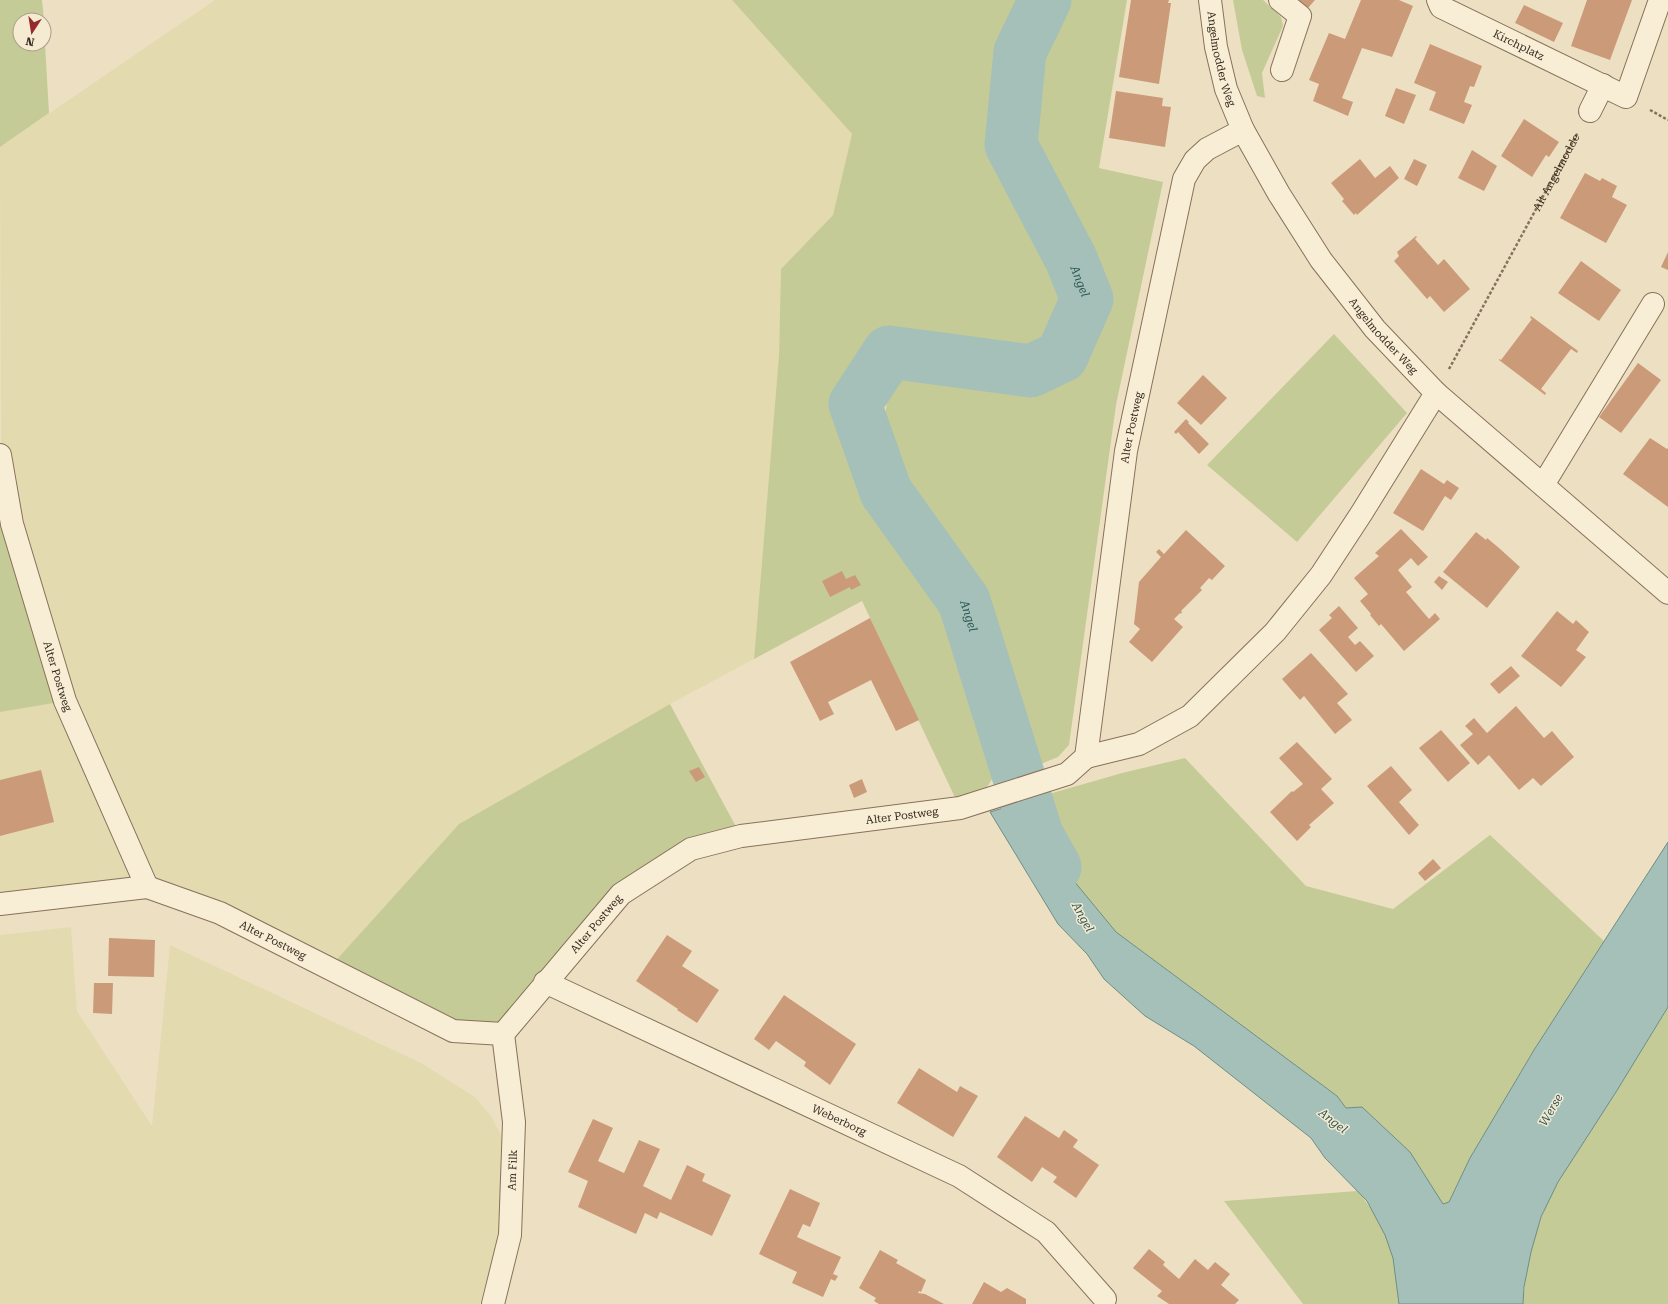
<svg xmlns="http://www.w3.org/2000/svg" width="1668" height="1304" font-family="'Roboto Serif',serif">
<rect width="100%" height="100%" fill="#ede0c2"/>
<g fill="#e3dab0">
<path d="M215 0H732L852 134 833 215 781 269 779 355 754 659 670 704 459 824 330 967 147 887 0 904V712L2 711 0 147Z"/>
<path d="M71 927 77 1011 152 1126 170 945 421 1063 475 1097 491 1116 501 1135 500 1229 480 1304H0V935Z"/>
</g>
<g fill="#c5cb96">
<path d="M0 0H42L44 20H20V44H44V27L49 113 0 147Z"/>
<path d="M732 0H1045L1020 52 1011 145 1071 259 1087 299 1062 356 1031 371 889 352 855 404 886 492 964 601 994 776 977 803 960 808 862 601 754 659 779 355 781 269 833 215 852 134Z"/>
<path d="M1052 0H1127L1099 168 1163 182 1116 405 1069 745 1058 757 1036 766 984 597 949 545 904 487 882 428 890 388 909 369 1030 377 1068 359 1092 301 1076 255 1020 147 1028 50Z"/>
<path d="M1233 0H1263L1281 17 1283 26 1262 73 1265 98 1257 96 1242 50Z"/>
<path d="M1334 334 1407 413 1297 542 1207 465Z"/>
<path d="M0 455 65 701 0 712Z"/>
<path d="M670 704 741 836 621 894 503 1034 453 1031 330 967 459 824Z"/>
<path d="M1185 758 1306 886 1393 909 1490 835 1604 941 1534 1050 1470 1158 1449 1202 1443 1204 1346 1108 1337 1096 1116 932 1069 875 1059 853 1055 830 1042 796 1122 773Z"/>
<path d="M1668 1007V1304H1523C1526 1262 1537 1219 1558 1182 1574 1152 1595 1124 1614 1095 1632 1066 1649 1036 1668 1007Z"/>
<path d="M1357 1191C1374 1209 1387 1234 1393 1258 1396 1273 1397 1289 1399 1304H1303L1224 1201Z"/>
</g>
<path fill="#a5c0b8" stroke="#6c8e85" d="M1042 796 1055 830 1059 853 1069 875 1116 932 1337 1096 1346 1108 1362 1107 1410 1152 1443 1204 1449 1202 1470 1158 1534 1050 1668 842V1007L1616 1092 1558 1182 1541 1217 1531 1252 1524 1287 1523 1304H1399L1393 1258 1385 1235 1367 1201 1325 1158 1311 1138 1194 1046 1145 1016 1104 979 1087 954 1058 924 990 812Z"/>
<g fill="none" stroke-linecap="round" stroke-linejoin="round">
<path stroke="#a5c0b8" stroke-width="53" id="s1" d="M1045 0 1020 52 1011 145 1071 259 1087 299 1062 356 1031 371 889 352 855 404 886 492 964 601 1037 835 1055 867"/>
</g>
<g fill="#cb9a79">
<path d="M1131 0H1169L1168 3H1171L1159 84 1119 77Z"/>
<path d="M1299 0H1315L1308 8Z"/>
<path d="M1361 0H1399L1413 6 1392 57 1362 48 1342 98 1353 102 1348 116 1313 101 1319 84 1309 80 1329 33 1345 39Z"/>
<path d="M1587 0H1632L1610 60 1571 46Z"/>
<path d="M1524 5 1563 23 1554 42 1515 23Z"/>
<path d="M1430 44 1482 66 1474 87 1470 86 1464 102 1472 105 1464 124 1429 110 1436 92 1414 83Z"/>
<path d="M1396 88 1416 95 1404 124 1385 116Z"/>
<path d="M1116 91 1163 98 1162 106 1171 107 1165 147 1109 138Z"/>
<path d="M1524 119 1559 142 1549 157 1546 155 1532 177 1501 156Z"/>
<path d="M1472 150 1497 166 1484 191 1458 178Z"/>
<path d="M1360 159 1375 178 1390 166 1399 178 1357 215 1356 213 1354 215 1342 201 1344 199 1331 183Z"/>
<path d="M1414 159 1427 165 1417 186 1404 179Z"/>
<path d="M1585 173 1600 181 1602 178 1617 186 1612 197 1627 205 1606 243 1560 218Z"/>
<path d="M1416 236 1417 237 1415 239 1438 265 1444 259 1470 289 1444 312 1430 296 1427 299 1394 261 1399 256 1397 252Z"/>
<path d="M1668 252V270L1661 267Z"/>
<path d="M1581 261 1621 290 1599 321 1558 293Z"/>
<path d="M1531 316 1578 351 1577 353 1571 349 1541 389 1546 393 1545 395 1499 360V359L1501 360 1532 319 1530 318Z"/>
<path d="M1638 363 1661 380 1621 433 1599 417Z"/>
<path d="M1203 375 1227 398 1201 425 1177 403Z"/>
<path d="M1186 419 1189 422 1188 423 1209 444 1199 454 1178 432 1176 434 1174 432Z"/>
<path d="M1650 438 1667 449 1668 448V507L1623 474Z"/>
<path d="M1421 469 1444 484 1447 480 1459 488 1451 500 1445 496 1423 531 1393 513Z"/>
<path d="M1401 529 1428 557 1418 566 1411 558 1398 570 1412 587 1406 592 1429 619 1435 613 1440 619 1404 651 1381 624 1379 626 1370 615 1371 614 1360 601 1368 594 1354 578 1379 556 1375 553Z"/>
<path d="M1186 530 1225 566 1212 580 1209 578 1200 588 1202 590 1181 611 1182 612 1181 614 1180 613 1174 619 1183 627 1152 662 1129 642 1140 629 1134 624 1139 582 1161 557 1156 552 1159 549 1164 554Z"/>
<path d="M1476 532 1486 540 1487 538 1499 548 1520 567 1487 608 1443 572Z"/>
<path d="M842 571 846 579 855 575 861 585 851 590 850 587 830 597 822 581Z"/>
<path d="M1439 576 1448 582 1442 590 1434 582Z"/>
<path d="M1339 606 1358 628 1348 637 1355 645 1360 641 1374 656 1356 672 1319 630 1332 618 1329 615Z"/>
<path d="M1557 611 1573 624 1576 620 1589 632 1576 650 1586 657 1561 687 1521 656Z"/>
<path d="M870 618 919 720 896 731 871 680 828 702 834 714 820 721 790 662Z"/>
<path d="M1311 653 1348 694 1337 703 1352 720 1335 734 1304 696 1300 700 1282 679Z"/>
<path d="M1511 666 1520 676 1499 694 1490 684Z"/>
<path d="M1516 706 1544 738 1552 731 1574 757 1541 786 1533 778 1519 790 1489 755 1478 765 1460 745 1473 734 1465 726 1474 718 1487 733Z"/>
<path d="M1441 730 1470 763 1448 782 1419 748Z"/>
<path d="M1297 742 1332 779 1321 789 1334 803 1309 825 1311 827 1297 841 1270 812 1292 791 1293 792 1303 784 1279 758Z"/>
<path d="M1391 766 1412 790 1399 802 1419 825 1409 835 1367 786Z"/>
<path d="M699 767 705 777 696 782 689 771Z"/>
<path d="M41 770 54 822 0 836V780Z"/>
<path d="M862 779 867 792 854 798 849 785Z"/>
<path d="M1433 859 1441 868 1425 881 1418 873Z"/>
<path d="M667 935 692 951 682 966 719 990 697 1023 677 1010 678 1009 636 981Z"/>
<path d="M109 938 155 940 154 977 108 976Z"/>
<path d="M94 983H113L112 1014 93 1013Z"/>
<path d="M784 995 856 1044 830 1085 804 1066 806 1062 776 1041 769 1050 754 1039Z"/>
<path d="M919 1068 957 1092 960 1086 978 1096 953 1137 897 1103Z"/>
<path d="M1025 1116 1059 1138 1064 1130 1078 1140 1073 1147 1099 1165 1076 1198 1053 1182 1057 1177 1042 1167 1032 1182 997 1157Z"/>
<path d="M593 1119 613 1128 598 1161 624 1173 639 1140 660 1149 643 1186 671 1200 687 1165 705 1174 702 1181 731 1195 712 1236 660 1212 657 1219 645 1213 636 1234 578 1207 588 1181 568 1172Z"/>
<path d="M790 1189 820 1203 810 1227 803 1224 797 1237 841 1257 833 1274 838 1276 835 1281 831 1279 823 1297 792 1283 797 1272 759 1254Z"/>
<path d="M1149 1249 1165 1262 1163 1265 1179 1279 1195 1259 1208 1270 1215 1262 1230 1274 1221 1285 1239 1300 1235 1304H1169L1157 1296 1162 1291 1133 1268Z"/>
<path d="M880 1250 898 1260 896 1263 926 1280 921 1292 919 1291 918 1293 925 1294 944 1304H879L874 1301 876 1298 859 1288Z"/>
<path d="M984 1282 1001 1292 1007 1288 1026 1299V1304H972Z"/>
</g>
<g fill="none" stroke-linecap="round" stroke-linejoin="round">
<g stroke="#87715a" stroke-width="24">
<g id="minor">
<path id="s3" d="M1210 0 1216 47 1226 89 1243 130 1279 194 1321 260 1375 329 1436 393 1668 593"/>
<path d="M1280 0 1300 16 1282 70"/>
<path id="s4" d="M1438 0 1441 7 1626 97 1660 0"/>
<path d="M1590 111 1603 85"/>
<path id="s5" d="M0 455 12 524 65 701 147 887"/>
<path d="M1543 485 1653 304"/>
<path d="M1086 757 1139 744 1190 716 1275 632 1321 575 1361 514 1436 393"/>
<path id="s6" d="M0 904 147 887 220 913 453 1031 503 1034 621 894 691 849 741 836 960 808 1067 774 1086 757 1126 451 1184 179 1195 160 1207 149 1243 130"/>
<path id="s7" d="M545 982 959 1176 1046 1232 1105 1299"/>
<path id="s8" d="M493 1304 510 1235 514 1122 503 1034"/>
</g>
</g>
<g stroke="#87715a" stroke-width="2.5" stroke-dasharray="3 2" stroke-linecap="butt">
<path d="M1650 110 1668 120"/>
<path id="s2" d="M1449 369 1578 132"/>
</g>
<use href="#minor" stroke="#f8edd5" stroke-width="22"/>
</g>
<g text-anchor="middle" stroke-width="3" stroke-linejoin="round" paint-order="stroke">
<g font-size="11" fill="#372a1e" stroke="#f5ead2">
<text dy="4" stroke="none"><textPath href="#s4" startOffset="94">Kirchplatz</textPath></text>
<text dy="4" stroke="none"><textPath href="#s3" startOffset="60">Angelmodder Weg</textPath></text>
<text dy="4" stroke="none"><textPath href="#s2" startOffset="224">Alt Angelmodde</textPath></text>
<text dy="4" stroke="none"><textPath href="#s3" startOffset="385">Angelmodder Weg</textPath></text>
<text dy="4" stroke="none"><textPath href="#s6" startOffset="1546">Alter Postweg</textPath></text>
<text dy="4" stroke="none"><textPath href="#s5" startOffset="229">Alter Postweg</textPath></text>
<text dy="4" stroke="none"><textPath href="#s6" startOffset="1017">Alter Postweg</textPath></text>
<text dy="4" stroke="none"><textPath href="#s6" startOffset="681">Alter Postweg</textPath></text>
<text dy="4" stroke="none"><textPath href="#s6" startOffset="285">Alter Postweg</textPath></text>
<text dy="4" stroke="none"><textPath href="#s7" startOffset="325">Weberborg</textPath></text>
<text dy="4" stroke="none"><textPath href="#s8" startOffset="136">Am Filk</textPath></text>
</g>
<g font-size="12" font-style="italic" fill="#2d5653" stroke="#f5ead2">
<text dy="4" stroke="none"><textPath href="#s1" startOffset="304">Angel</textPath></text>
<text dy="4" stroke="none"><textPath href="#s1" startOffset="868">Angel</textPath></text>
<text transform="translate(1083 917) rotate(61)" y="4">Angel</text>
<text transform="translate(1551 1110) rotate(-60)" y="4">Werse</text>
<text transform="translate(1333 1121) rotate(38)" y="4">Angel</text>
</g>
</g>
<g transform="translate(32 32) rotate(192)"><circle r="19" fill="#f5ead2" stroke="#a99d8a"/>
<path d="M0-3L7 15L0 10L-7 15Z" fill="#952b2c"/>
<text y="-6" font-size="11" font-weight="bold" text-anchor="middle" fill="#372a1e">N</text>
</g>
</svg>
